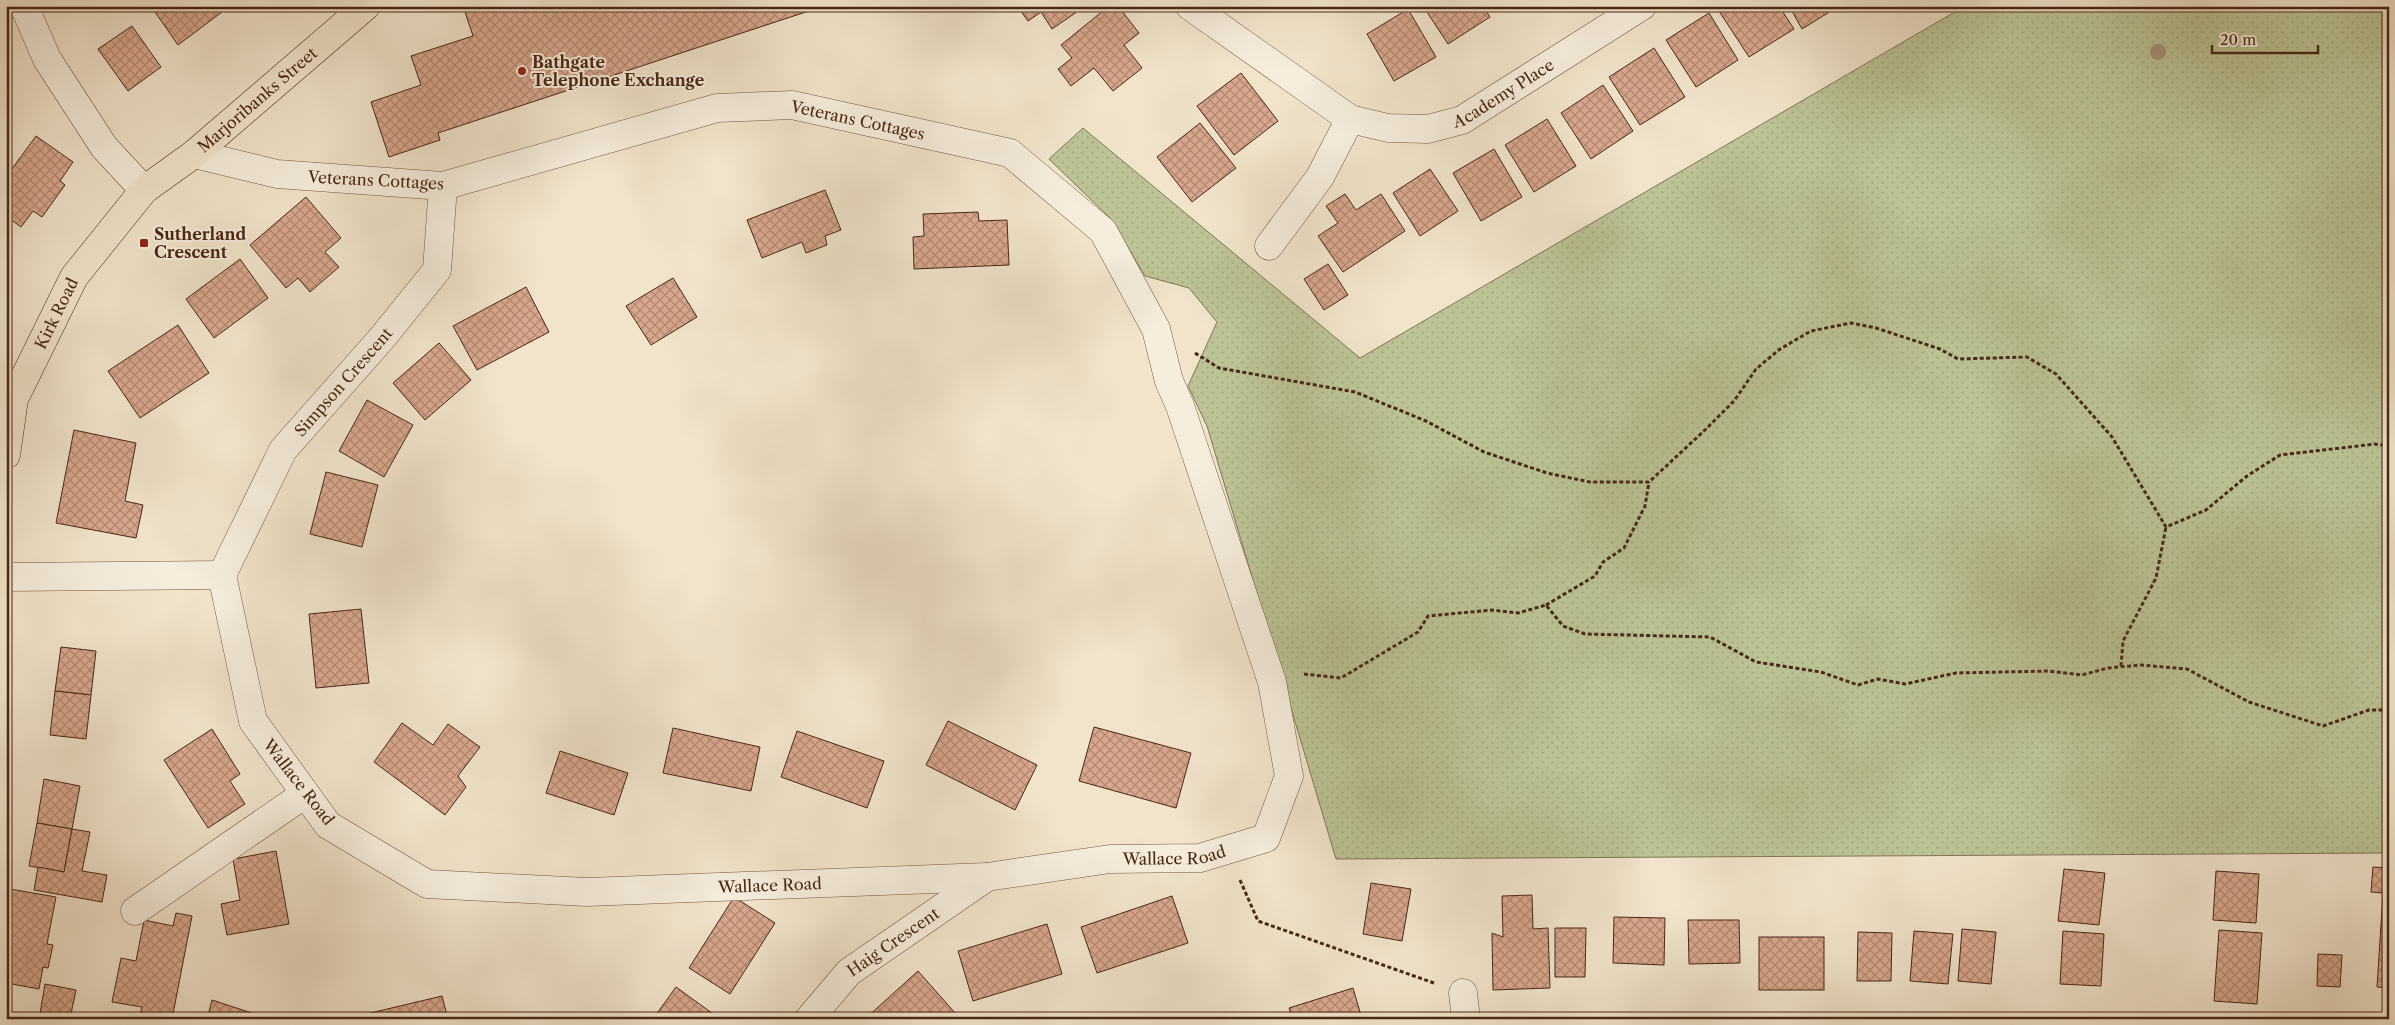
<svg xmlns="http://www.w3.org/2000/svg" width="2395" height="1025" font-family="'Libre Caslon Text',serif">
<defs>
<pattern id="grass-dots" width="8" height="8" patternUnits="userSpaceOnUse" patternTransform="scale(1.25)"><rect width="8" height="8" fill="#bcc496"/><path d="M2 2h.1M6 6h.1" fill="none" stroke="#a3a880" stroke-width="1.8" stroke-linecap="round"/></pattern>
<pattern id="building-cross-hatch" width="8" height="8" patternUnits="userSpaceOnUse" patternTransform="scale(1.25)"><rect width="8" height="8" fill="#d9a78d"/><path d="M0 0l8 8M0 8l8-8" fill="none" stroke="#b28872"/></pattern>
</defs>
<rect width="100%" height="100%" fill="#f1e4cb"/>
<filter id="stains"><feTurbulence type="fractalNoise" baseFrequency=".004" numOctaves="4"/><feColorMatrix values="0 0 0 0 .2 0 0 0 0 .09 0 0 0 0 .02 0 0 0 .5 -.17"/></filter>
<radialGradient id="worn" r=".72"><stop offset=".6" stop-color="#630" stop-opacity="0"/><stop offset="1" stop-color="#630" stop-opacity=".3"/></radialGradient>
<path fill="url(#grass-dots)" stroke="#827656" d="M1965 6H2389V853L1336 859 1207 426 1188 386 1217 322 1189 288 1145 276 1111 219 1049 159 1083 128 1360 358Z"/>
<g fill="url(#building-cross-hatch)" stroke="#492815">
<path d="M163 6H230L178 45 155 12Z"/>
<path d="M483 6H824L438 133 440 140 389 157 371 102 421 85 411 56 473 36 465 12Z"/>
<path d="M1017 6H1084V7L1052 29 1041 12 1028 21Z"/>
<path d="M1109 6H1118L1139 33 1124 45 1142 68 1113 91 1094 68 1071 86 1058 69 1072 58 1061 45Z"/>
<path d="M1423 6H1483L1490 17 1448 44Z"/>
<path d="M1720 6H1779L1794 29 1749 57 1717 8Z"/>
<path d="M1789 6H1839L1802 29Z"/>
<path d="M1408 9 1436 57 1394 81 1367 34Z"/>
<path d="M1709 13 1738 60 1696 87 1666 40Z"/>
<path d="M132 26 161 67 128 91 98 49Z"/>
<path d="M1654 48 1685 97 1640 125 1609 77Z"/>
<path d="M1241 73 1278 121 1234 155 1197 106Z"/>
<path d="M1603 85 1633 131 1591 159 1561 113Z"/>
<path d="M1547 119 1576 166 1534 192 1505 145Z"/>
<path d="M1200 123 1236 168 1192 202 1157 157Z"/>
<path d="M36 136 73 162 60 181 65 185 42 217 33 211 21 227 6 216V177Z"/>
<path d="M1494 149 1522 197 1481 221 1453 173Z"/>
<path d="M1430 169 1458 211 1420 236 1393 193Z"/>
<path d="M825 190 841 230 825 236 827 245 806 253 802 242 762 258 747 220Z"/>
<path d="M1345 194 1356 210 1381 194 1405 231 1343 272 1318 236 1338 223 1326 206Z"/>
<path d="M306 197 341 238 325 252 339 267 310 292 298 278 286 288 250 245Z"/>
<path d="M978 212 979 221 1007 220 1009 265 914 269 913 237 924 236 923 214Z"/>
<path d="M240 259 268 298 214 338 186 299Z"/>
<path d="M1328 264 1348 295 1324 310 1304 279Z"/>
<path d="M673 278 697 317 651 345 626 306Z"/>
<path d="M526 287 549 332 477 370 453 326Z"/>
<path d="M178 325 209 373 140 418 108 371Z"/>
<path d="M439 343 471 380 425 420 393 383Z"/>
<path d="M367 400 413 425 384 477 339 451Z"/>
<path d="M74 430 136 443 125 501 143 505 136 538 56 523Z"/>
<path d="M326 472 378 485 362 547 310 534Z"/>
<path d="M361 609 369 683 316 688 309 614Z"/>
<path d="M61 647 96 651 91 695 55 691Z"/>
<path d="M55 691 91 695 86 739 50 735Z"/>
<path d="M948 721 1037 765 1015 810 926 765Z"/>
<path d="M402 723 433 745 448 724 480 747 458 776 466 787 445 815 374 762Z"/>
<path d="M1094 727 1191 753 1176 808 1079 781Z"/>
<path d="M673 728 760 747 751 791 663 773Z"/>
<path d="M212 729 240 774 230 781 245 804 208 828 164 760Z"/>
<path d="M797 731 884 761 867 808 781 777Z"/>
<path d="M560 751 628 773 614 815 546 793Z"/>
<path d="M44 779 80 786 72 829 37 823Z"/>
<path d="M37 823 72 829 64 872 29 866Z"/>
<path d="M72 829 90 832 82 871 107 875 102 902 34 890 38 867 64 872Z"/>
<path d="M276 851 289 924 227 935 221 904 240 900 233 859Z"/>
<path d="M2373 867 2389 868V988L2377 987 2383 893 2371 892Z"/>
<path d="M2064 869 2105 873 2099 925 2058 921Z"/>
<path d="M2216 871 2259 874 2256 923 2213 920Z"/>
<path d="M1371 883 1411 889 1402 941 1363 934Z"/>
<path d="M10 889 56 897 47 944 53 945 48 968 43 967 39 989 6 983V910Z"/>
<path d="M1532 895 1533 929 1548 928 1550 988 1493 990 1492 933 1503 937 1502 896Z"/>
<path d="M1172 896 1188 943 1097 973 1081 927Z"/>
<path d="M734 897 775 923 730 994 689 968Z"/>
<path d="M176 913 192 916 172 1019H139L142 1007 112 1002 121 958 136 961 144 920 173 926Z"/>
<path d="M1614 917 1665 918 1664 965 1613 963Z"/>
<path d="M1688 920H1739L1740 963 1689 964Z"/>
<path d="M1047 924 1062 974 973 1001 958 951Z"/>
<path d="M1555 928H1586L1585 977H1555Z"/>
<path d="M1962 929 1996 932 1991 984 1958 981Z"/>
<path d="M2219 930 2262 933 2257 1004 2214 1001Z"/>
<path d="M1914 931 1953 934 1948 984 1910 981Z"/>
<path d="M2063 931 2104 934 2101 986 2060 984Z"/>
<path d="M1858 932 1892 933 1891 981H1857Z"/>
<rect x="1759" y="937" width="65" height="53"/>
<path d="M2318 954 2342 955 2340 987 2317 986Z"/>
<path d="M918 971 956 1014 951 1019H865Z"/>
<path d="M45 984 76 990 70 1019H39Z"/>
<path d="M676 987 716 1016 714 1019H653Z"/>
<path d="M1353 988 1362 1019H1293L1289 1008Z"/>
<path d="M442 996 448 1019H345Z"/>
<path d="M212 1000 270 1019H207Z"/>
</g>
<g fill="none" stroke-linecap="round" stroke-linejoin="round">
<g stroke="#735742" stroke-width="29">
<g id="minor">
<path d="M24 6 47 59 104 147 144 190"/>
<path id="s1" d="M1190 6 1350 119 1388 128 1428 129 1462 120 1642 6"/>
<path d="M1269 246 1320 177 1350 119"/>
<path id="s2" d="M222 575 283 450 382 338 437 270 443 186"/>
<path id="s3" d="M6 577 222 575 253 721 328 825 427 884 587 892 987 877 1110 859 1200 858 1266 838 1289 776 1272 682 1180 406 1169 381 1156 329 1103 231 1010 153 792 105 717 108 443 186 277 174 194 154"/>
<path d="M135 911 305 794"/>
<path d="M1463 993 1466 1019"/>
<path id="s4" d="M809 1019 849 972 987 877"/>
</g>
</g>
<g stroke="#492815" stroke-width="29">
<g id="major">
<path id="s5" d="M6 455 14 399 74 277 144 190 194 154 366 6"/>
</g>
</g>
<g stroke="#492815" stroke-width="3" stroke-dasharray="4 2.5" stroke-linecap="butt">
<path d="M1195 353 1219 368 1355 392 1426 421 1484 452 1547 473 1590 482H1649L1706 429 1734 401 1756 369 1780 349 1811 331 1851 323 1876 328 1940 349 1958 359 2027 357 2056 374 2112 437 2166 527 2206 510 2247 476 2280 455 2375 444 2389 446"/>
<path d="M1546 605 1595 576 1603 562 1624 548 1645 506 1649 482"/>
<path d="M2121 666 2123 641 2156 578 2166 527"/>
<path d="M1304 674 1341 678 1418 632 1428 616 1492 610 1518 613 1546 605 1563 626 1585 634 1710 637 1756 662 1821 672 1858 685 1878 679 1905 684 1956 673 2049 671 2082 675 2108 668 2141 665 2187 669 2249 702 2323 726 2369 710H2389"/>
<path d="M1240 880 1258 921 1434 983"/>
</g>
<use href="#minor" stroke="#f6eddd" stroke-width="28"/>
<use href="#major" stroke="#f1e4cb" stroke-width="28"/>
</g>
<circle fill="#a59278" cx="2158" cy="52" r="8"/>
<g fill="#8f2418" stroke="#f6eddd" stroke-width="2">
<circle cx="522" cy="71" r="5"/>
<rect x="139" y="238" width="10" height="10" rx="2.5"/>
</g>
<g text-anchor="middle" stroke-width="4" stroke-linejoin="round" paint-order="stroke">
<g font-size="16" font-weight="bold" fill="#492815" stroke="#f6eddd" text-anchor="start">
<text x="532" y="68">Bathgate<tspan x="532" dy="18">Telephone Exchange</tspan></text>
<text x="154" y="240">Sutherland<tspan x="154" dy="18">Crescent</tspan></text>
</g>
<g font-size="16" fill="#492815" stroke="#f6eddd">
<text dy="6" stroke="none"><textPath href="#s1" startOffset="359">Academy Place</textPath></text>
<text dy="6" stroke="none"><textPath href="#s5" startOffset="449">Marjoribanks Street</textPath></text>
<text transform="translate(858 120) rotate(12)" y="6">Veterans Cottages</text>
<text transform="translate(376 180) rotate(3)" y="6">Veterans Cottages</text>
<text dy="6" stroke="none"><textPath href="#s5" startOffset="152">Kirk Road</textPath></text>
<text dy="6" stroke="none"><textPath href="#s2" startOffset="230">Simpson Crescent</textPath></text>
<text transform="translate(299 782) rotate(52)" y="6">Wallace Road</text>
<text dy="6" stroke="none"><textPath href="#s3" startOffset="1358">Wallace Road</textPath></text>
<text dy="6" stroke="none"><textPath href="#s3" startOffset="952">Wallace Road</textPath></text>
<text dy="6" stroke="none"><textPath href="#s4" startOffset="115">Haig Crescent</textPath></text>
</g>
</g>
<rect width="2395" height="1025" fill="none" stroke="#f1e4cb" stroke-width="25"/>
<rect x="8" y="8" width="2380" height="1010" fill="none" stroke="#492815" stroke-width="2.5"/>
<rect x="12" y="12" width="2370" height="1000" fill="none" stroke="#492815"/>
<path d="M2212 45v8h106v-8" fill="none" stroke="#492815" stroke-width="2.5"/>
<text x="2220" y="45" font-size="15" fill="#492815" stroke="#f6eddd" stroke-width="4" paint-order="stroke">20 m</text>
<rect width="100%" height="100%" filter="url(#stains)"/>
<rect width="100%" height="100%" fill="url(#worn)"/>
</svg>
